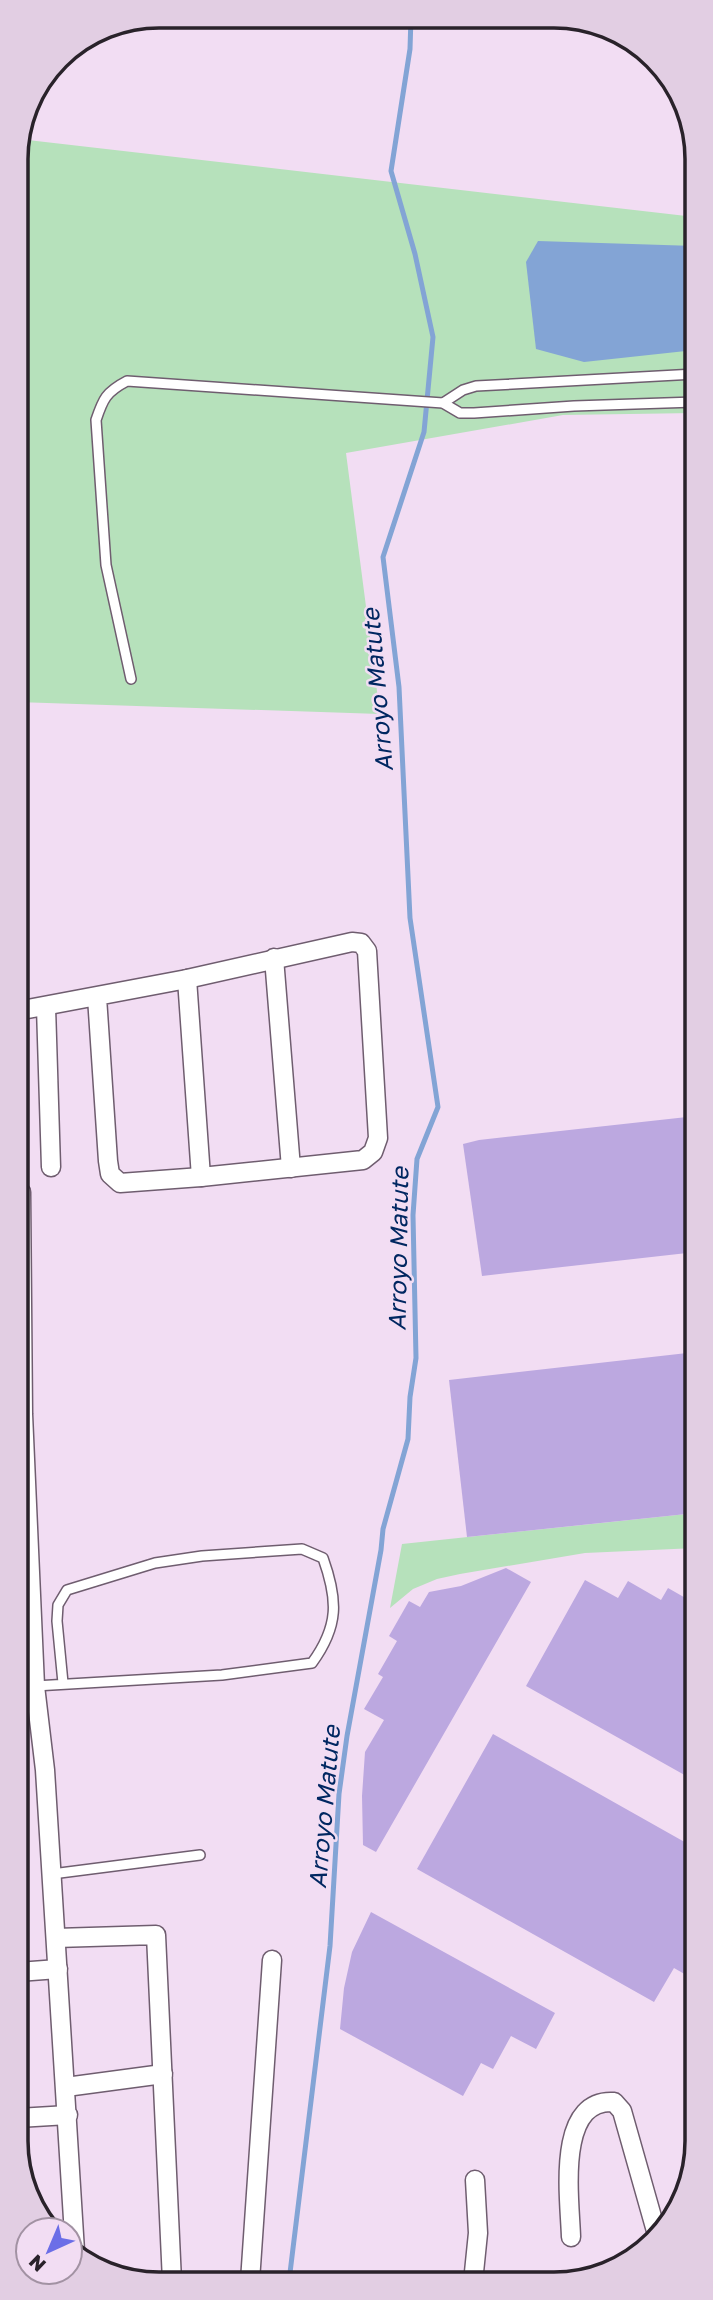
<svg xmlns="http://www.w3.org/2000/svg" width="713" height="2300" font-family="'Golos Text',sans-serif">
<rect width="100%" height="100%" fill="#f2ddf3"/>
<g fill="#b6e1bb">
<path d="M19 139 695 217V413L563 415 346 453 380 714 17 702 16 150Z"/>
<path d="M696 1513V1548L585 1553 460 1574 437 1579 413 1589 390 1608 402 1544Z"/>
</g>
<path fill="#83a4d5" d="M538 241 695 246V350L584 362 536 349 526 262Z"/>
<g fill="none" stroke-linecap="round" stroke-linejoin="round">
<path stroke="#83a4d5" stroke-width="5" d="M289 2281 330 1946 339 1794 347 1736 381 1550 383 1529 408 1439 410 1397 416 1358 413 1215 417 1159 438 1107 410 918 399 687 383 557 424 432 433 337 415 254 391 171 410 49 411 17"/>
</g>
<g fill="#bca8e0">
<path d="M696 1116V1252L482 1276 463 1144 479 1140Z"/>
<path d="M696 1352V1513L467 1537 449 1380Z"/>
<path d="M506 1568 531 1582 376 1852 363 1845 362 1796 365 1752 384 1720 364 1709 383 1677 378 1674 397 1641 389 1636 409 1601 420 1607 429 1592 461 1586Z"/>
<path d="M585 1580 618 1598 628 1581 661 1600 668 1588 696 1604 697 1782 526 1686Z"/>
<path d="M493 1734 697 1849V1960L688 1976 674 1968 654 2002 417 1869Z"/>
<path d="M371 1912 555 2013 536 2049 511 2036 493 2069 481 2063 463 2096 340 2029 344 1988 352 1952Z"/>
</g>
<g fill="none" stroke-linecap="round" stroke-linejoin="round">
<g stroke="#6f5d6f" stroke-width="12">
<g id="service">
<path d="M443 403 463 390 476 386 695 374"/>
<path d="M131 679 106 565 96 420C103 399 106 392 127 381L443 403 460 413H474L574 406 695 402"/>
<path d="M35 1686 222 1675 312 1663C339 1626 338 1600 323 1558L302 1549 202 1556 155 1563 67 1590 58 1605 57 1621 63 1683"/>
<path d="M52 1874 200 1855"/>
</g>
</g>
<g stroke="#6f5d6f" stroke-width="21">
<g id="minor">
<path d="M274 958 291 1168"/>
<path d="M187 979 201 1177"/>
<path d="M46 1007 51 1167"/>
<path d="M17 1011 187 979 352 942 361 943 367 951 378 1138 373 1152 363 1160 201 1177 120 1183 110 1174 108 1161 97 997"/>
<path d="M17 1188 21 1192 23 1414 35 1686 45 1770 75 2251"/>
<path d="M56 1938 156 1935 172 2281"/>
<path d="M18 1972 58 1969"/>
<path d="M66 2087 163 2074"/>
<path d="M18 2118 68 2115"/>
<path d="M571 2237C570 2200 555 2098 614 2102L622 2111 658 2238"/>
<path d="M250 2281 272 1960"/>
<path d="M473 2282 478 2233 475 2180"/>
</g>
</g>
<use href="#service" stroke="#fff" stroke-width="9"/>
<use href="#minor" stroke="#fff" stroke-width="18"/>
</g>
<g text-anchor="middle" stroke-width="5" stroke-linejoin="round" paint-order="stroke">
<g font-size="24" font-style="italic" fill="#002761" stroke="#f2ddf3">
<text transform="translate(378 690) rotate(-95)" y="8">Arroyo Matute</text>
<text transform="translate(399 1249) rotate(-89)" y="8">Arroyo Matute</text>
<text transform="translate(325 1807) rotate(-85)" y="8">Arroyo Matute</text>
</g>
</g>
<path d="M0 0H713V2300H0ZM159 28H554A131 131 0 0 1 685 159V2141A131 131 0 0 1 554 2272H159A131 131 0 0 1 28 2141V159A131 131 0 0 1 159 28Z" fill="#e2cee3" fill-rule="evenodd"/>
<path fill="none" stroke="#29222a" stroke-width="3.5" d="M159 28H554A131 131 0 0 1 685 159V2141A131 131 0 0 1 554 2272H159A131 131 0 0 1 28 2141V159A131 131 0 0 1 159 28Z"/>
<g transform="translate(49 2251) rotate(224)"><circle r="33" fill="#f2ddf3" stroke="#a292a3" stroke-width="2"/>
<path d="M0-5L12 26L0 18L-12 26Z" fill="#6b6ee7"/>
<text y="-10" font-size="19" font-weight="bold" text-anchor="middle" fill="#29222a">N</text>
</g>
</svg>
